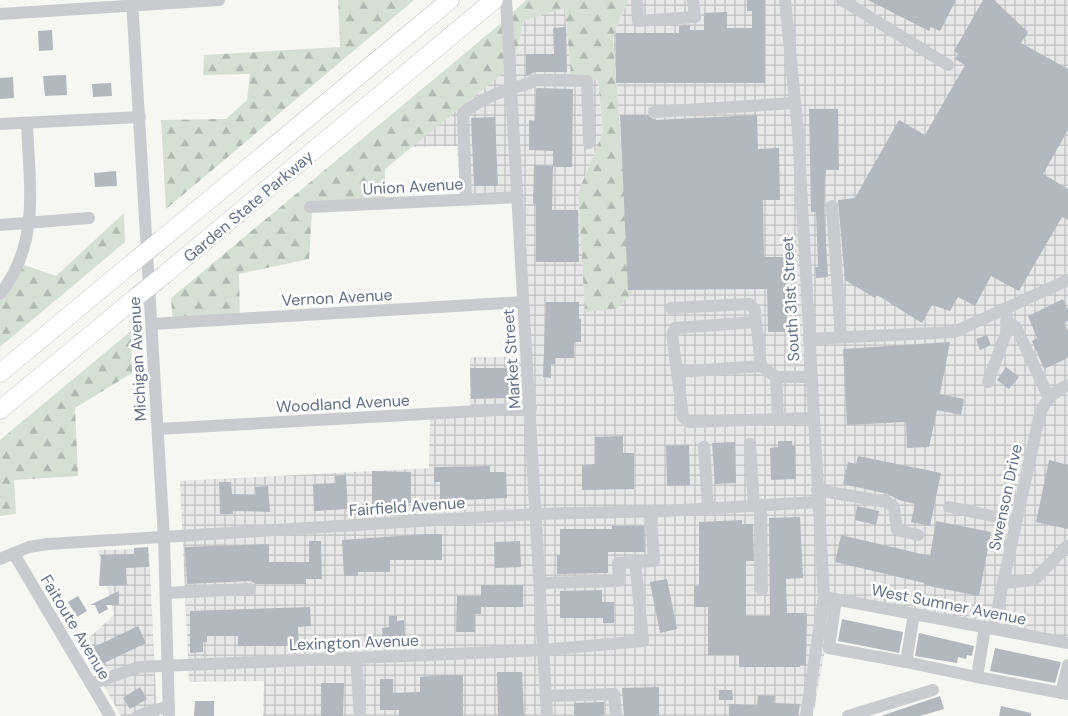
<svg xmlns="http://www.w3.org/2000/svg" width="1068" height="716" font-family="'DM Sans',sans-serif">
<defs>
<pattern id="industrial-grid" width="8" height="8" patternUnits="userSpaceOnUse" patternTransform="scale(1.25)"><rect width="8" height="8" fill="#e7e7e7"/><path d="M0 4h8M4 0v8" fill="none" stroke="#bfc0c1"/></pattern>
<pattern id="forest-firs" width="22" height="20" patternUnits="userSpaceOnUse" patternTransform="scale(1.25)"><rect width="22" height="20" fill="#d6dfd4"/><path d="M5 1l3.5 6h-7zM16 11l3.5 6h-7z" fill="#b1b9b2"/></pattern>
</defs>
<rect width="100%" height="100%" fill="#f6f7f3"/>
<g fill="url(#industrial-grid)">
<path d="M628 0H1068V638L835 594 813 716H263L264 681 189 682 180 481 429 468 430 415 470 412V357H528L519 197 461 201 457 146 411 147 513 65 524 21 565 8 571 76 598 80 603 132 578 193 585 312 632 293 613 36Z"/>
<path d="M149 549 157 716H121L81 645 114 615 98 550Z"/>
</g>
<g fill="url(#forest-firs)">
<path d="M338 0H414L166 209 161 120 226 119 247 100 250 74 203 75 204 55 340 47Z"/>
<path d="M526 0H628L613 36 632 293 617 309 585 312 578 193 603 132 598 80 571 76 565 8 524 21 513 65 385 169V203L312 212 309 259 239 274 240 320 173 326 171 298 500 24Z"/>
<path d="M124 213 125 242 0 347V292L21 264 56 276Z"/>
<path d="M131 331 132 373 75 408 78 476 14 480 16 514 0 516V440Z"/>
</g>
<g fill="#b3b8bf">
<path d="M747 0H765V83H616V33H679V26L690 25V30H704V13L727 12V28H752V11H747Z"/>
<path d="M868 0H956L940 31 931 27 929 31Z"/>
<path d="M983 0H994L1028 32 1021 43 1068 69V130L1043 174 1068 189V220L1062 217 1019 291 991 276 975 306 958 297 950 311 932 305 922 323 877 295 875 298 845 280 838 200 855 198 899 120 925 135 965 65 955 59 958 54 954 51Z"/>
<path d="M566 27 567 72H535L526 76V54H554L553 28Z"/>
<path d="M52 30 53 50 39 51 38 31Z"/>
<path d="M66 75 67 95 45 96 43 76Z"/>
<path d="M13 77 14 98 0 99V78Z"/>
<path d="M111 83 112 96 93 97 92 84Z"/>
<path d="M537 88 573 89 572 167H553L552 210H578L579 262H536V204H533L534 165 553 166V151L529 150V120L535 121 536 89Z"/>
<path d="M809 109H838L839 170H826L825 180 824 207 828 277 816 278 815 267H818L816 212H811Z"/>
<path d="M620 115H647L655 120 757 115 758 149 779 148 780 200H763L764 257H786L787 332H768L767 289 628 290Z"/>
<path d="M495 117 498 186H474L471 118Z"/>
<path d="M116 171 117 186 95 187 94 173Z"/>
<path d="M1063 299 1068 310V321L1064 323 1068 331V358L1044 369 1032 341 1037 338 1028 316Z"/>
<path d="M546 302H579V319H581V342H574V358H555V364H551V378L543 377Z"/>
<path d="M987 335 991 345 980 350 976 339Z"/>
<path d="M950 342 940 394 964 399 961 415 937 410 929 447 907 448 906 422 847 425 843 349Z"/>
<path d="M1006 367 1019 377 1009 389 997 380Z"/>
<path d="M470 368H509V398L471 399Z"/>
<path d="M623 436V453H634V489L582 490V465L595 464V437Z"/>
<path d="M778 441H792V446H795L796 479 771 480 770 448 778 447Z"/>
<path d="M735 442 736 483 715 484 712 443Z"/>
<path d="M689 445 690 485 667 486 666 446Z"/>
<path d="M858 456 941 473 930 526 911 522 915 504 899 500 888 494 843 484 848 462 856 464Z"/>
<path d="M1049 460 1068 465V529L1036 522Z"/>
<path d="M490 466V472H506L507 498 440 501V482H434V467Z"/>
<path d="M372 471 411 472V503L372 505Z"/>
<path d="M346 475 348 509 314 511 313 484 336 483 335 476Z"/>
<path d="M219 482H231L232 494 256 495 255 487 268 486 270 512 233 511V514H220Z"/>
<path d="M857 506 879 511 876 525 855 520Z"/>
<path d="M800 517 803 578 786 579 787 613H807L806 665H800V667H739V655H708V607H694V586H699V522L742 520V524H753L754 561H746V616H770L769 518Z"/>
<path d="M936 521 991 532 979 596 924 585V583L835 562 841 535 930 556Z"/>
<path d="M612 526H644L645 552H608V573L557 574V555H560V529H612Z"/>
<path d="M425 534H442V560H390V572H358V576H344L342 540Z"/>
<path d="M309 541H321L322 579H306V584H256L250 581 187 584 185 547 269 544V562H309Z"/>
<path d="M520 541 521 567 495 568 494 542Z"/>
<path d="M148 547 149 567 126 568 127 585 99 586 101 555 134 554V548Z"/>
<path d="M667 579 677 629 660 633 650 582Z"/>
<path d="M481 585H523V607H481V614H475V632H456L457 596H481Z"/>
<path d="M602 590V602H614V623H603V618H560V591Z"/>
<path d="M119 591V605H106L108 609 99 614 95 605H90Z"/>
<path d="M78 596 87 611 77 617 68 602Z"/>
<path d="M310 607 311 626 298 627 299 646H238V636H207V642H203V652L190 653V611Z"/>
<path d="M389 616H397V621L404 620 405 641 383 642 382 628 389 627Z"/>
<path d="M842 619 903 632 899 653 838 641Z"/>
<path d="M138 626 146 643 98 666 90 649Z"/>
<path d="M919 633 974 646 972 656 967 655 966 659 958 657 957 663 915 656Z"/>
<path d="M995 648 1061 662 1055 683 990 671Z"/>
<path d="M497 672H522L524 716H498Z"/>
<path d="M441 675H463V716H399V710H380V679H393V693L420 692V677Z"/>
<path d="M321 683H344L343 716H321Z"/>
<path d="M140 687 147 699 130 709 123 698Z"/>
<path d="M659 687V716H624L622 688Z"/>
<path d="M719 690H732L733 700H719Z"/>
<path d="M758 695 775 696 774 703 800 704 798 716H729V704L757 705Z"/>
<path d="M940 696 944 709 920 716H881Z"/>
<path d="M195 701H214V716H194Z"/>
<path d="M604 702V714L601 716H574V703Z"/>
<path d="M1001 706 1031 713V716H999Z"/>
</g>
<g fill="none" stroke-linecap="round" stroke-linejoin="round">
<g stroke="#bbbcc0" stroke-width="19">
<g id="highway">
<path d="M162 239 450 0"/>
<path d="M164 275 494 0"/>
<path d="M0 373 131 264"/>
<path d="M0 410 134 299"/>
</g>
</g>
<g stroke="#c9cbcf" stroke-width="12">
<path d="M132 0 164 538 169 716"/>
<path d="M506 0 547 716"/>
<path d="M637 0 638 21 695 17 693 0"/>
<path d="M785 0 798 132 824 597 806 716"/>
<path d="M842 0 948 65"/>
<path d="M0 14 219 0"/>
<path d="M654 112 795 103"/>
<path d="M0 124 140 117"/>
<path d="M466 199 463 113C477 102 492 95 509 89 519 85 526 87 535 80L587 81 589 143"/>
<path d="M832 206 841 337"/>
<path d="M310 207 518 197"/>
<path d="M0 225 89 218"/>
<path d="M0 294C41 243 29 184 27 123"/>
<path d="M671 308 750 304 755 310 761 366"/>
<path d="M1006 321 1016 327 1049 398"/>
<path d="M756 322 675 328 672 335 683 417 689 422 813 418"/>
<path d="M152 324 523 302"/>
<path d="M809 339 954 332 1068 280"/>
<path d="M677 372 761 366 776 377H811"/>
<path d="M776 377 778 418"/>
<path d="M988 382 1006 333 1007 315"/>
<path d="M158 429 531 408"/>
<path d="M750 444 754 506"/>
<path d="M704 447 708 508"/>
<path d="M817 490 887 502 894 507 897 530 918 535"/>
<path d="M761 505 762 590"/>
<path d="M949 507 1016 521"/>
<path d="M14 554 110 716"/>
<path d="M0 559 29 547 48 544 536 514 665 511 818 502"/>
<path d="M540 583 619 581 618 563 654 561 651 511"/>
<path d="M1003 583 1034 580 1067 546"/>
<path d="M166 593 250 589"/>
<path d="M824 597 1068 643"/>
<path d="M836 599 829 648 906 662"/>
<path d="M914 614 906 662 977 677"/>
<path d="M985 627 977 677 1068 694"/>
<path d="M993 629 1040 413C1047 399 1054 391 1068 385"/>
<path d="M356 658 360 716"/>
<path d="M91 684 139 667 543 650 643 641 635 561"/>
<path d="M1061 693 1068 665"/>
<path d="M546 696 614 694 616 714"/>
<path d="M138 716 169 706"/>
<path d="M848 716 933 690"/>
</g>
<use href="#highway" stroke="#fff" stroke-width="18"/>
<g stroke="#bbbcc0" stroke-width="19" stroke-linecap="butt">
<g id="highway-bridge">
<path d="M131 264 162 239"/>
<path d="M134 299 164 275"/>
</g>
</g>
<use href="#highway-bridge" stroke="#fff" stroke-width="18"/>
</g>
<g text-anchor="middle" stroke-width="5" stroke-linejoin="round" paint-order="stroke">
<g font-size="16" fill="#647086" stroke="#fff">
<text transform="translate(413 186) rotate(-3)" y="6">Union Avenue</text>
<text transform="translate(248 206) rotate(-40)" y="6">Garden State Parkway</text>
<text transform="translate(337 297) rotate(-3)" y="6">Vernon Avenue</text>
<text transform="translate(790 299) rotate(-93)" y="6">South 31st Street</text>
<text transform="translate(137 359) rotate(-93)" y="6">Michigan Avenue</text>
<text transform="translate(511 359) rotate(-94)" y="6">Market Street</text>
<text transform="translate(343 403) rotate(-3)" y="6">Woodland Avenue</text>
<text transform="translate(1005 497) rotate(-78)" y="6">Swenson Drive</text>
<text transform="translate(407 506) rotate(-4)" y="6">Fairfield Avenue</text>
<text transform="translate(949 604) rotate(11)" y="6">West Sumner Avenue</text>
<text transform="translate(76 627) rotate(59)" y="6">Faitoute Avenue</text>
<text transform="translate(354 642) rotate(-2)" y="6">Lexington Avenue</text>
</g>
</g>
</svg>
